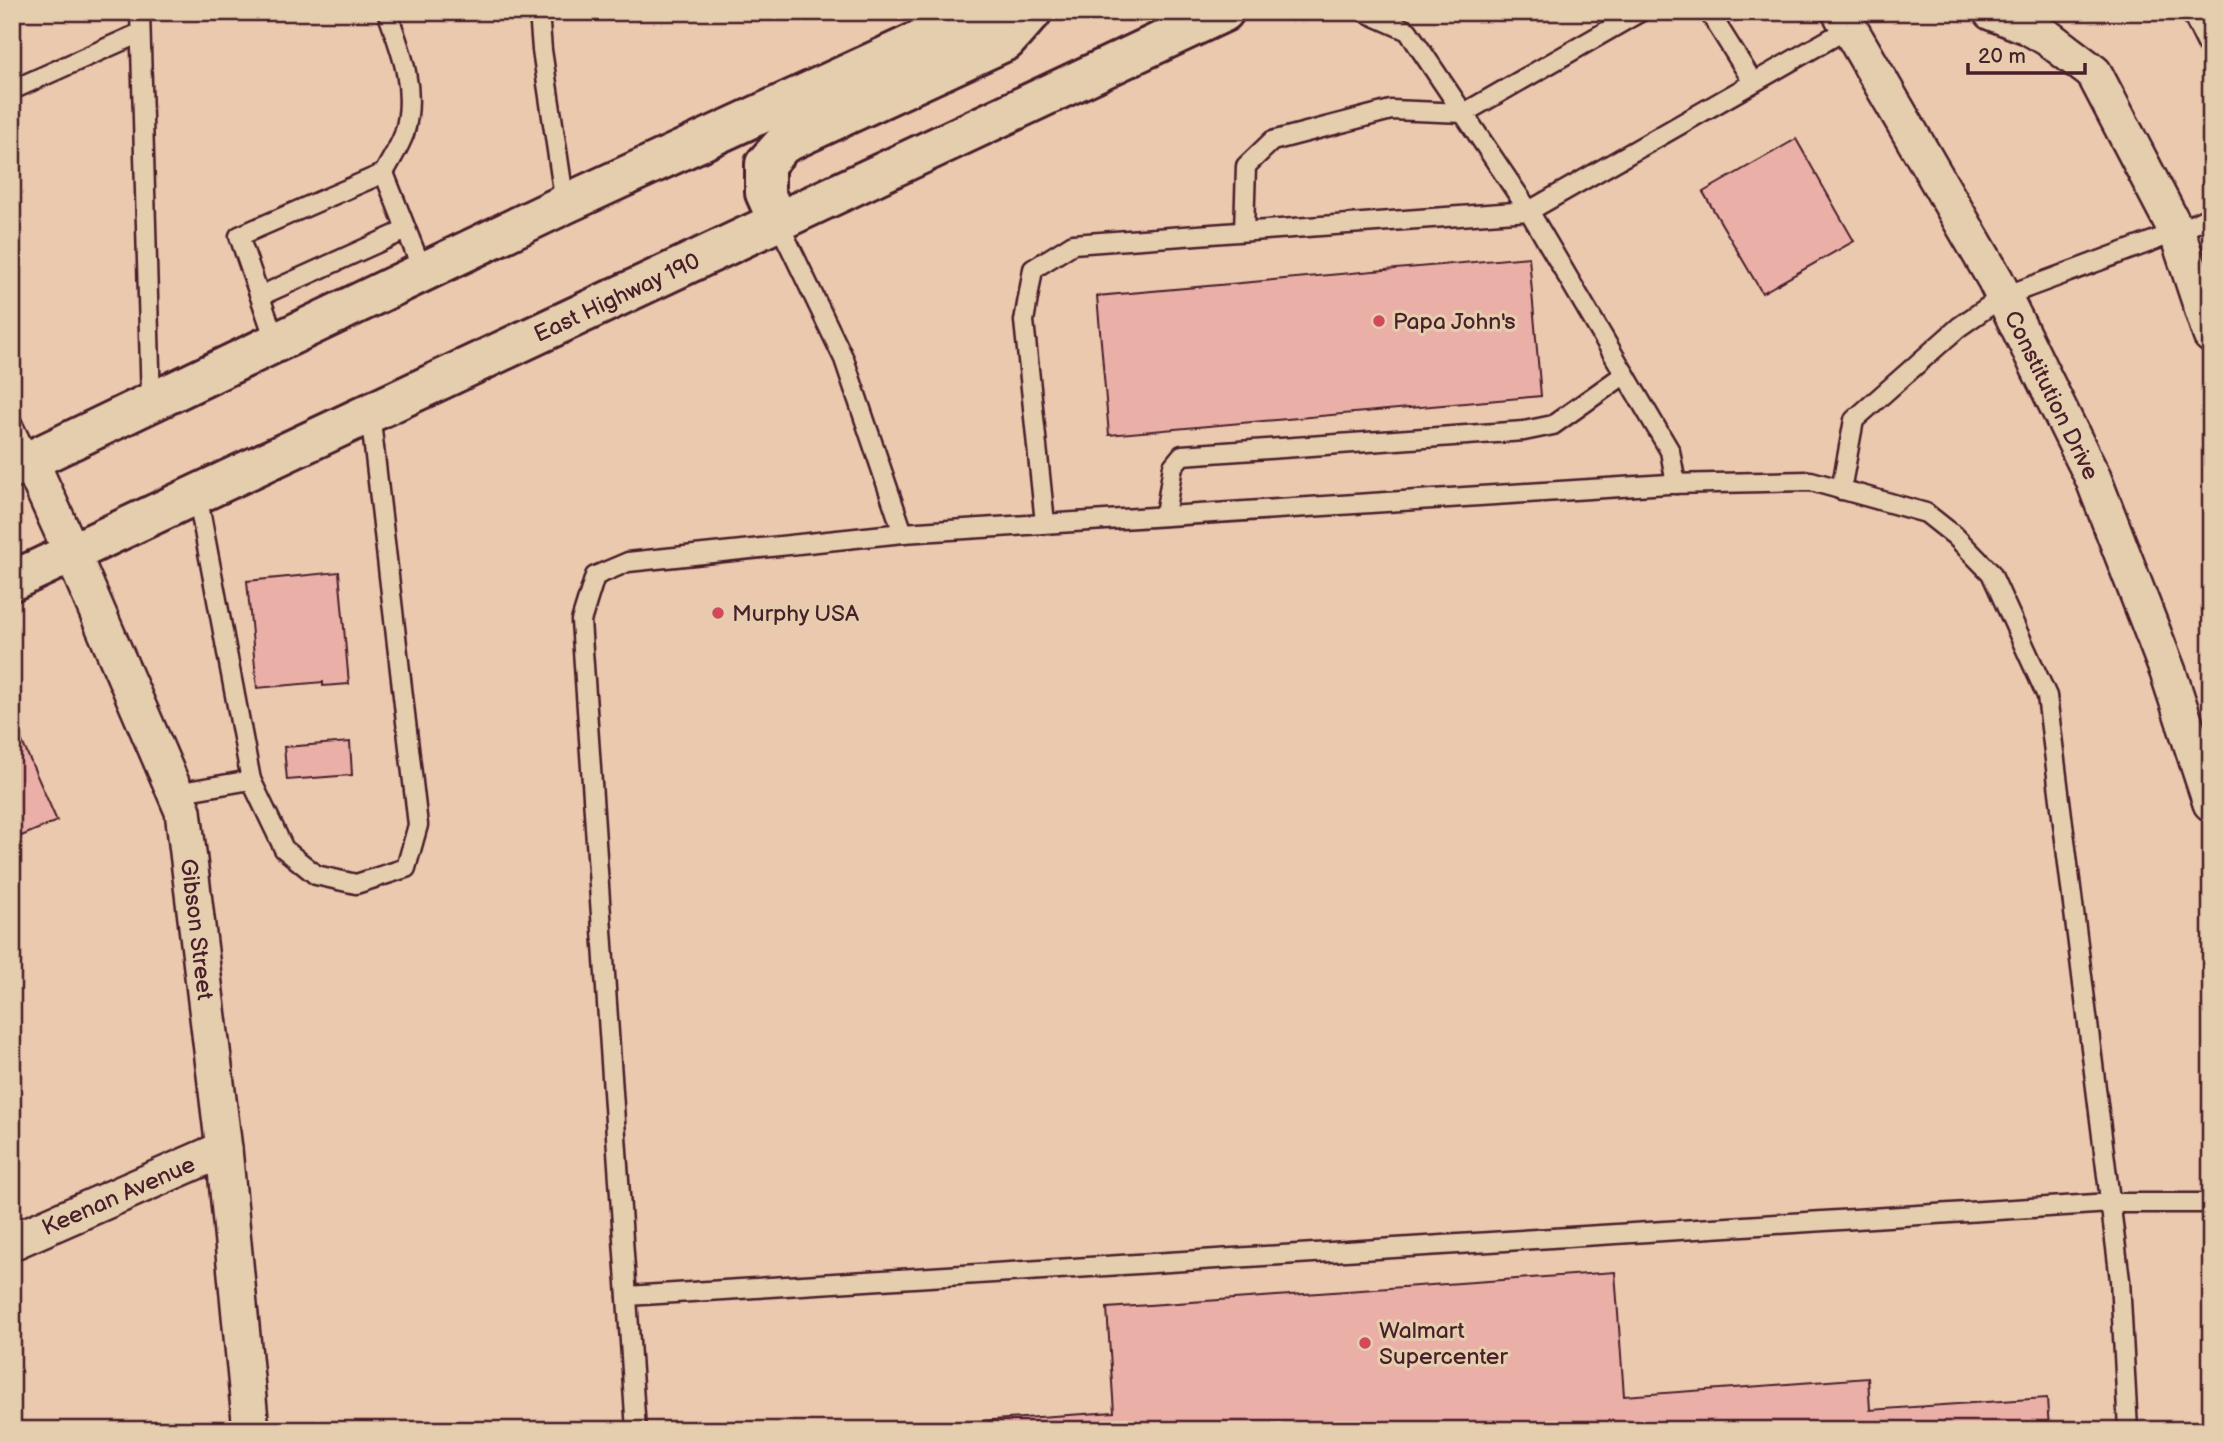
<svg xmlns="http://www.w3.org/2000/svg" width="2223" height="1442" font-family="'Balsamiq Sans',sans-serif">
<rect width="100%" height="100%" fill="#eac9af"/>
<filter id="ink" filterUnits="userSpaceOnUse"><feTurbulence type="fractalNoise" baseFrequency=".0143" numOctaves="2"/><feDisplacementMap in="SourceGraphic" scale="14" xChannelSelector="R" yChannelSelector="G"/><feConvolveMatrix kernelMatrix="1 2 1 2 8 2 1 2 1" color-interpolation-filters="sRGB"/></filter>
<g filter="url(#ink)">
<g fill="#eab0a7" stroke="#4a1f2b" stroke-width="2">
<path d="M1796 139 1854 241 1762 293 1703 192Z"/>
<path d="M1529 257 1541 396 1109 435 1097 296Z"/>
<path d="M339 572 349 684 323 686V682L257 688 247 581Z"/>
<path d="M12 719 57 821 12 840Z"/>
<path d="M350 742 352 775 287 780 284 747Z"/>
<path d="M1615 1272 1624 1396 1868 1378 1870 1410 2047 1398 2049 1430H904V1426L1114 1412 1107 1308Z"/>
</g>
<g fill="none" stroke-linecap="round" stroke-linejoin="round">
<g stroke="#4a1f2b" stroke-width="23">
<g id="service">
<path d="M140 12 151 404"/>
<path d="M387 12C402 52 417 92 404 134 399 148 390 161 384 173L423 272"/>
<path d="M539 12 542 50 565 204"/>
<path d="M1365 12 1408 31 1529 211 1849 28"/>
<path d="M1709 12 1753 82"/>
<path d="M2191 12 2211 52"/>
<path d="M12 90 140 33"/>
<path d="M778 222 844 359 903 533"/>
<path d="M1244 231 1246 166 1272 141 1391 110 1464 113 1640 12"/>
<path d="M260 296 406 230"/>
<path d="M276 343 239 236 384 173"/>
<path d="M12 423 30 460"/>
<path d="M1841 490 1854 420 1959 327 2002 297 2177 232 2211 216"/>
<path d="M1165 515 1173 466 1182 455 1524 431 1553 425 1625 374"/>
<path d="M1045 523 1024 321 1033 269 1073 244 1529 211 1670 451 1676 484"/>
<path d="M251 780 284 849 316 875 356 884 406 868 418 825 370 413"/>
<path d="M175 793 251 780 197 494"/>
<path d="M627 1296 2111 1203H2211"/>
<path d="M636 1430 581 621 595 576 628 562 903 533 1668 484 1811 481 1926 513 1955 536 1991 573 2047 696 2120 1280 2128 1430"/>
</g>
</g>
<g stroke="#4a1f2b" stroke-width="40">
<g id="minor">
<path id="s1" d="M1840 12 1995 279 2093 478 2168 672 2211 803"/>
<path d="M1991 12 2027 26 2048 38 2094 73 2177 232 2211 335"/>
<path id="s2" d="M30 460 72 553 183 811 224 1149 251 1430"/>
<path id="s3" d="M12 1242 224 1149"/>
</g>
</g>
<g stroke="#4a1f2b" stroke-width="44">
<g id="primary">
<path d="M778 222 765 193V164L783 144 1006 41 1032 12"/>
<path d="M12 469 565 204 982 12"/>
<path id="s4" d="M12 581 1224 12"/>
</g>
</g>
<use href="#service" stroke="#e4ceae" stroke-width="18"/>
<use href="#minor" stroke="#e4ceae" stroke-width="35"/>
<use href="#primary" stroke="#e4ceae" stroke-width="38"/>
</g>
</g>
<g fill="#d1495b" stroke="#e4ceae" stroke-width="2.5">
<circle cx="1379" cy="321" r="7"/>
<circle cx="718" cy="613" r="7"/>
<circle cx="1365" cy="1343" r="7"/>
</g>
<g text-anchor="middle" stroke-width="6" stroke-linejoin="round" paint-order="stroke">
<g font-size="23" fill="#4a1f2b" stroke="#e4ceae">
<text dy="8" stroke="none"><textPath href="#s4" startOffset="668">East Highway 190</textPath></text>
<text dy="8" stroke="none"><textPath href="#s1" startOffset="438">Constitution Drive</textPath></text>
<text dy="8" stroke="none"><textPath href="#s2" startOffset="502">Gibson Street</textPath></text>
<text dy="8" stroke="none"><textPath href="#s3" startOffset="116">Keenan Avenue</textPath></text>
</g>
<g font-size="23" fill="#4a1f2b" stroke="#e4ceae" text-anchor="start">
<text x="1393" y="329">Papa John's</text>
<text x="732" y="621">Murphy USA</text>
<text x="1379" y="1338">Walmart<tspan x="1379" dy="26">Supercenter</tspan></text>
</g>
</g>
<rect width="2223" height="1442" fill="none" stroke="#e4ceae" stroke-width="42"/>
<rect x="21" y="21" width="2181" height="1400" fill="none" stroke="#4a1f2b" stroke-width="2.5" filter="url(#ink)"/>
<path d="M1968 63v10h117v-10" fill="none" stroke="#4a1f2b" stroke-width="3.5"/>
<text x="1978" y="63" font-size="21" fill="#4a1f2b" stroke="#e4ceae" stroke-width="5" paint-order="stroke">20 m</text>
</svg>
